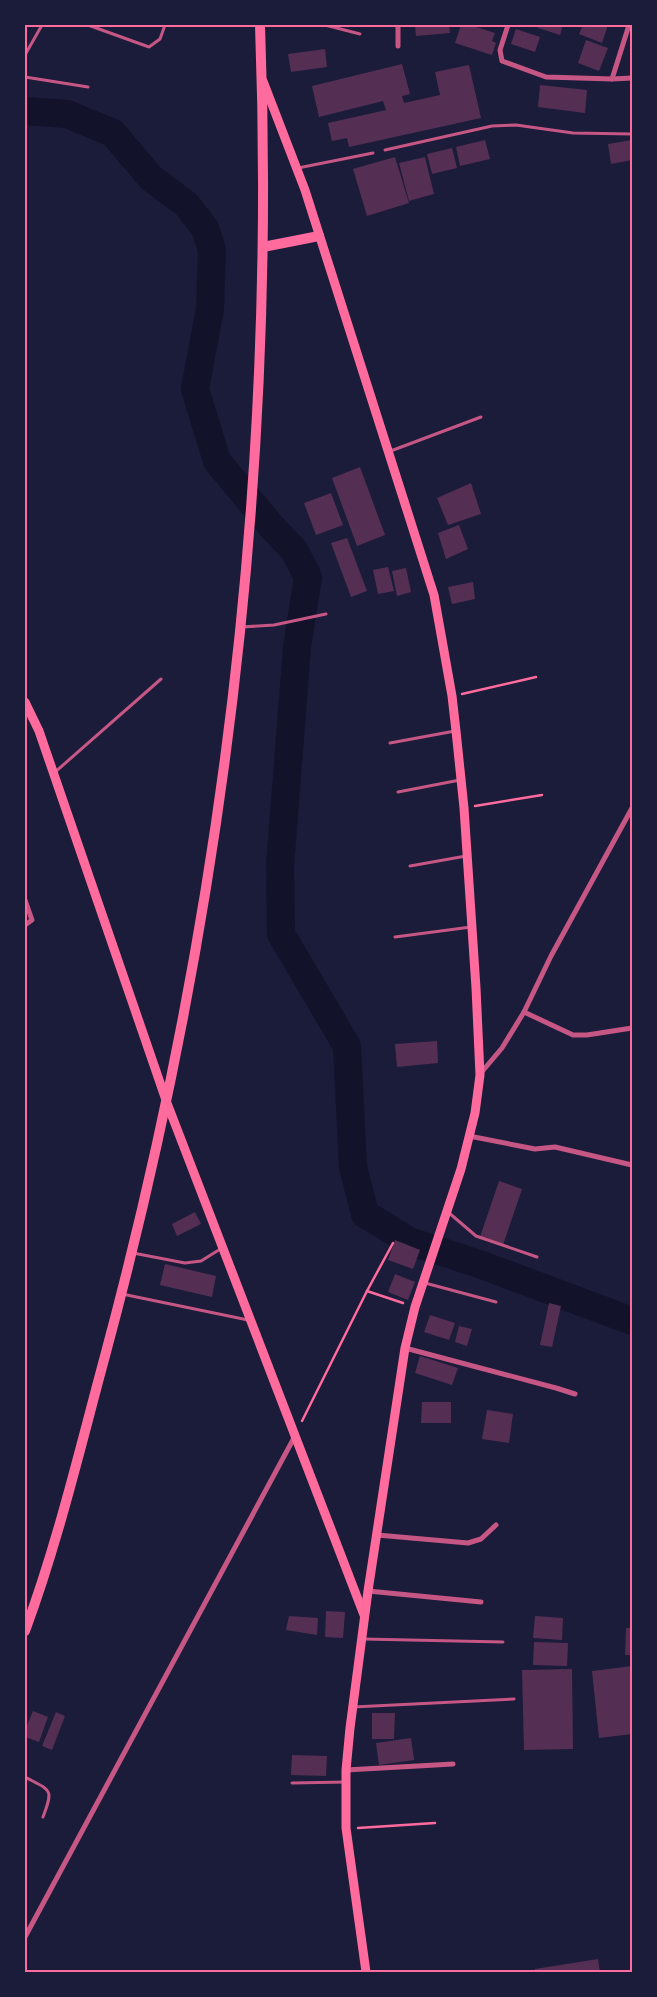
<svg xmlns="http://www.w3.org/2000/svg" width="657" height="1997" font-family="Lato,sans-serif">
<rect width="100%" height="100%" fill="#1b1b3a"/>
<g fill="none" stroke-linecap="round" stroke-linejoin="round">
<path stroke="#12122b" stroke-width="28" d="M25 111 67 114 113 133 151 178 186 204 205 228 212 250 210 309 195 389 217 461 272 527 294 550 308 577 297 647 280 866 281 934 347 1046 353 1167 365 1214 409 1241 482 1265 632 1321"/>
</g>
<g fill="#542f53">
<path d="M415 25H449L450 33 416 36Z"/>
<path d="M461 25H470L495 33 492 41 496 43 492 55 455 43Z"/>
<path d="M539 25H563L560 35 538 28Z"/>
<path d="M583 25H608L602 43 579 34Z"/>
<path d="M516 29 540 37 535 52 511 44Z"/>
<path d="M586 40 608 48 599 71 578 63Z"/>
<path d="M325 49 327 67 291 72 288 54Z"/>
<path d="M402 64 410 94 402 96 404 103 440 95 435 72 469 65 481 118 349 147 347 138 332 141 328 123 386 110 383 101 319 117 312 86Z"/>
<path d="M540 85 587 90 585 113 538 107Z"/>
<path d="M485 140 490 159 460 166 456 147Z"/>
<path d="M632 140V160L611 164 608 144Z"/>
<path d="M452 148 457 168 432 174 427 154Z"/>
<path d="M395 157 409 203 367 216 353 169Z"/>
<path d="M425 157 434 194 409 201 399 163Z"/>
<path d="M360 467 385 535 357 546 332 478Z"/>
<path d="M471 483 481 514 448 525 437 498Z"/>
<path d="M331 493 343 525 316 535 304 503Z"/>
<path d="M459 525 468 549 446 559 438 533Z"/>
<path d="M347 538 367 591 351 597 331 543Z"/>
<path d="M388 567 394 591 378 594 373 570Z"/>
<path d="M406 568 411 592 397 596 392 571Z"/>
<path d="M473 582 475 599 452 604 448 587Z"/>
<path d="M437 1041 438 1063 397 1067 395 1044Z"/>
<path d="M499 1181 522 1189 503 1245 480 1237Z"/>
<path d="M195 1212 201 1224 177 1236 172 1224Z"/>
<path d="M395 1240 420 1250 413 1269 388 1260Z"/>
<path d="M165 1264 216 1276 212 1297 160 1285Z"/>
<path d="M395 1274 415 1282 408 1300 388 1292Z"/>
<path d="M549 1303 561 1306 552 1347 540 1345Z"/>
<path d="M430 1315 455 1323 449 1340 424 1332Z"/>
<path d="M459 1326 472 1329 467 1346 455 1342Z"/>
<path d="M420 1356 458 1368 452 1385 415 1373Z"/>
<path d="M422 1402H451V1423H421Z"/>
<path d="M487 1410 513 1414 509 1443 482 1439Z"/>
<path d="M326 1611 345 1612 343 1638 325 1637Z"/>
<path d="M289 1616 318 1618 317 1635 286 1630Z"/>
<path d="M535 1616 563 1618 562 1640 533 1638Z"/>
<path d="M626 1628H632V1655H625Z"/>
<path d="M534 1642 568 1643 567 1666 533 1665Z"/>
<path d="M632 1666V1734L599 1738 592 1671Z"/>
<path d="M572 1669 573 1749 524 1750 522 1670Z"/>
<path d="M33 1711 48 1717 39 1742 25 1737V1730Z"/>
<path d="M56 1712 65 1716 52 1750 42 1746Z"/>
<path d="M372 1713H395L394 1739H372Z"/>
<path d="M411 1738 414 1760 379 1765 376 1743Z"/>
<path d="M292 1755 327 1756 326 1776 291 1775Z"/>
<path d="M598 1959 600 1972H535V1969Z"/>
</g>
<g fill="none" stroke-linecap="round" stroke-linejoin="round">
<g stroke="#ff6b9d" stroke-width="2.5">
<path d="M462 694 536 677"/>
<path d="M475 806 542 795"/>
<path d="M367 1291 403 1303"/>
<path d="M302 1421 367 1291 393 1243"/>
<path d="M358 1828 435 1823"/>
</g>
<g stroke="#c65784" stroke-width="3">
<path d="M88 25 149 47 160 39 165 25"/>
<path d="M325 25 360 34"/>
<path d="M25 55 42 25"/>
<path d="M25 77 88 87"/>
<path d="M385 150 492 126 516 125 573 133 632 134"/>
<path d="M298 168 373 153"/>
<path d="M388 452 481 417"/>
<path d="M242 627 274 625 326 614"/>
<path d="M390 743 455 731"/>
<path d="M54 773 161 679"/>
<path d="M398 792 460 780"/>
<path d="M410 866 466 856"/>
<path d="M395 937 471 927"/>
<path d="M448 1212 476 1236 537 1257"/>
<path d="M133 1253 185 1263 201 1261 222 1248"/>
<path d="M425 1283 496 1302"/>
<path d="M122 1294 248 1320"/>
<path d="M363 1639 503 1642"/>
<path d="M353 1707 514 1699"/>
<path d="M25 1777C51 1791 54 1788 43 1817"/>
<path d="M292 1783 346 1782"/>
</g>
<g stroke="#c65784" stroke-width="5">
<path d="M398 25V46"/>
<path d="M508 25 500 50 502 61 546 77 612 79 629 25"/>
<path d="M612 79 632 78"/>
<path d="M25 900 32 920 25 925"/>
<path d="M524 1012 573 1035H587L632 1028"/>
<path d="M480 1074 502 1048 524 1012 551 956 632 808"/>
<path d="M469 1136 535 1149 555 1147 632 1165"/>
<path d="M405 1348 556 1388 575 1394"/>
<path d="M377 1535 468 1543 481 1539 496 1525"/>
<path d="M368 1591 481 1602"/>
<path d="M346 1770 453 1764"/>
<path d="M25 1937 295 1436"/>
</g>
<g stroke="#ff6b9d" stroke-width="9">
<path d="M263 81 305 190 434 595 452 696 456 731 464 808 476 988 480 1075 475 1113 461 1169 415 1307 405 1348 368 1591 350 1728 346 1770V1828L366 1972"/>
<path d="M25 702 39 731 167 1103 364 1615"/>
</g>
<g stroke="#ff6b9d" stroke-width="10">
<path d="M263 247 319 236"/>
<path d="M25 1631C58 1542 80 1448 105 1356 222 921 277 475 260 25"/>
</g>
</g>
<rect width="657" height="1997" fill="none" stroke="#1b1b3a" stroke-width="52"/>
<rect x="26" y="26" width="605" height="1945" fill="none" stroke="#ff6b9d" stroke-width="2"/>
</svg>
